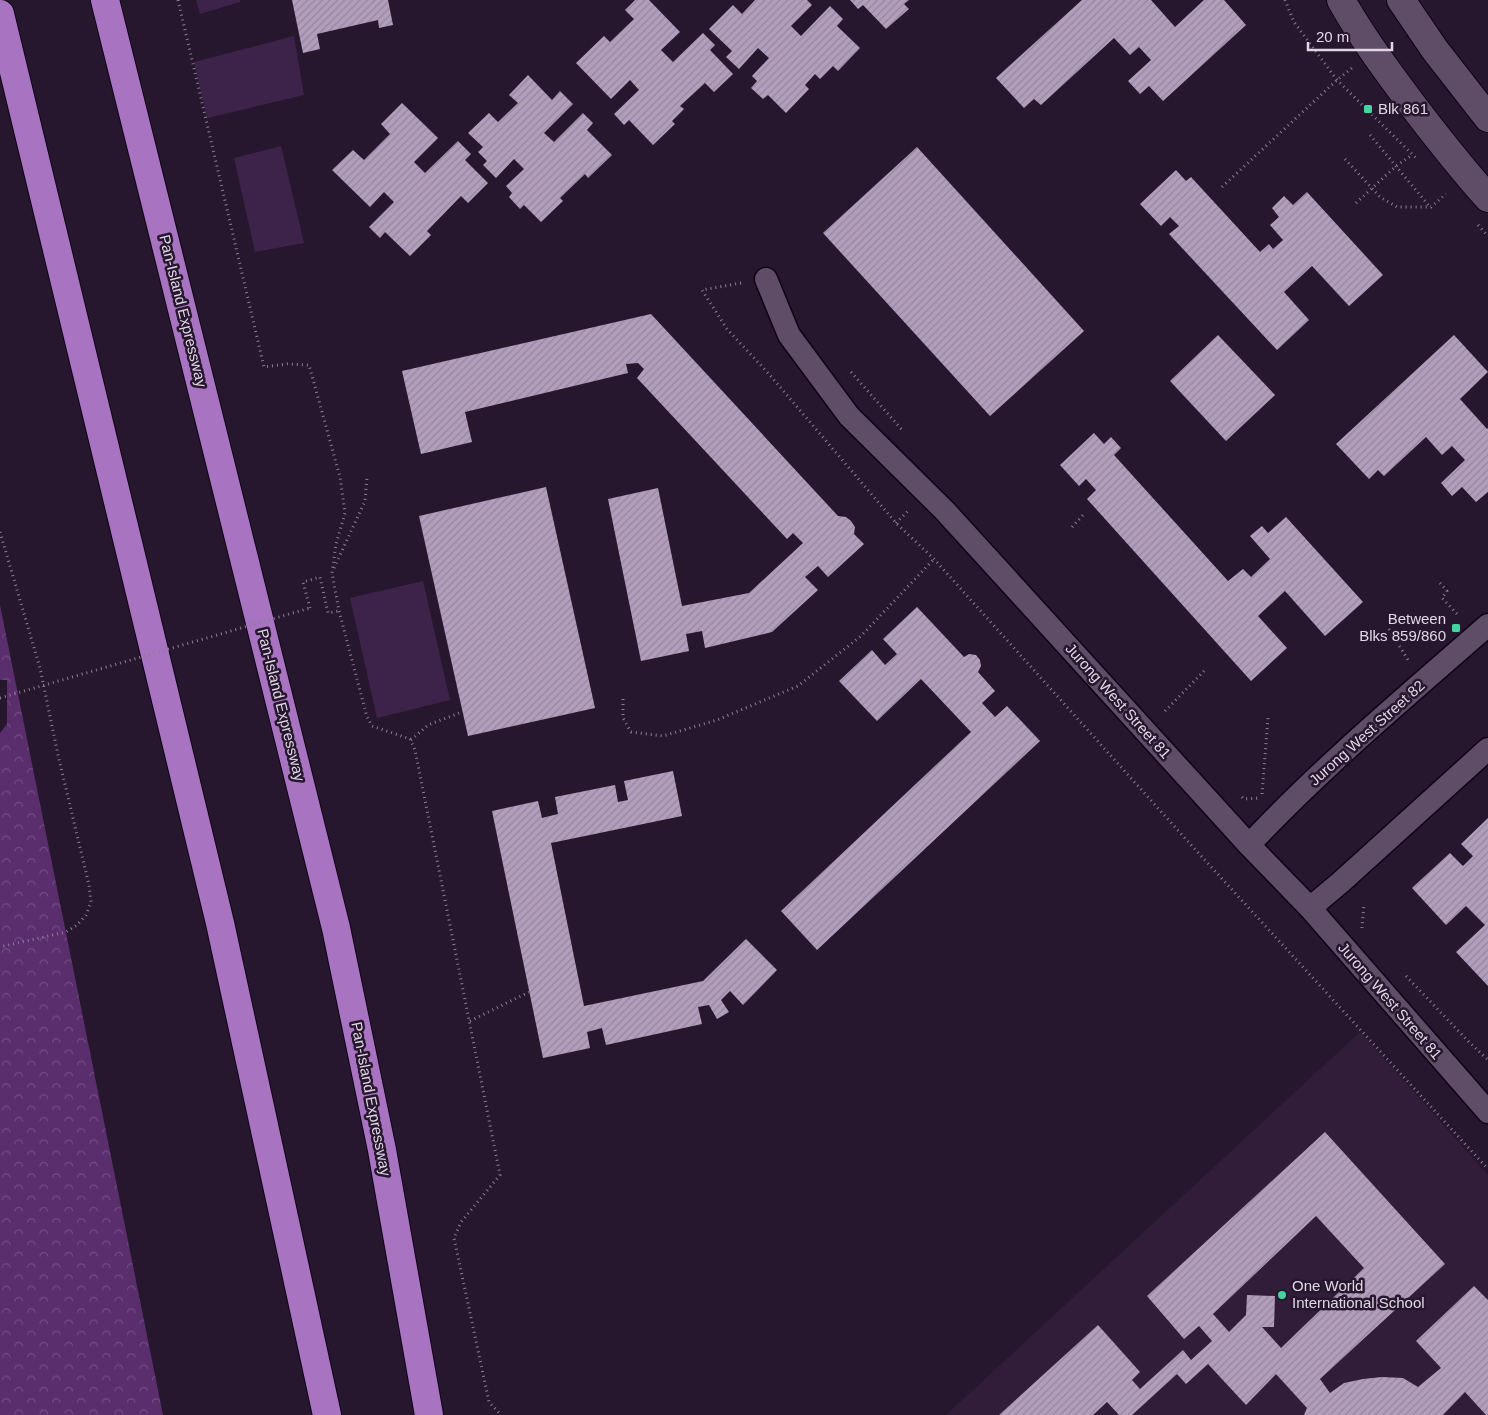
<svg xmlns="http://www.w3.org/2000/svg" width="1488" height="1415" font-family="Arial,sans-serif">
<defs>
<pattern id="forest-crowns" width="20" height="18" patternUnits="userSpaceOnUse" patternTransform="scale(1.25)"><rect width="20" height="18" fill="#5a2e6d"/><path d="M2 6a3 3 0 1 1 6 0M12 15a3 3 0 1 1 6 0" fill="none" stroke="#714c82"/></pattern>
<pattern id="building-hatch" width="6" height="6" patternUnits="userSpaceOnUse" patternTransform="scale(1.25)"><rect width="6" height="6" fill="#b29ebc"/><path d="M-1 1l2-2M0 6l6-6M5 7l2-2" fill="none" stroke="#96869e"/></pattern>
</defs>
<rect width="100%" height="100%" fill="#27172e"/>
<path fill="#311d3a" d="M1360 1032 1488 1175V1415H946Z"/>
<path fill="url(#forest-crowns)" d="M0 605 163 1415H0V733L7 724V680H0Z"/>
<g fill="#3d2349">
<path d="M196 0H240V2L200 14Z"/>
<path d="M294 36 304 95 207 118 194 62Z"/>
<path d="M281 146 304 243 255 252 234 158Z"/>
<path d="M423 581 450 700 377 718 350 598Z"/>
</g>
<g fill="url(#building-hatch)" fill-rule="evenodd">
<path d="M292 0H388L393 25 379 28 378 20 317 34 320 49 303 53Z"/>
<path d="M635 0H649L680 32 661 50 673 62 703 33 715 45 710 50 733 74 714 92 705 83 680 106 684 109 672 121 675 124 653 145 629 120 624 125 614 114 639 90 630 80 611 99 576 63 604 36 610 42 634 19 625 10Z"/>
<path d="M755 0H807L812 5 791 26 801 36 830 6 843 19 837 26 860 48 838 71 833 66 820 79 815 74 805 85 809 89 786 113 768 95 763 99 751 88 757 81 752 76 769 58 758 48 739 69 726 57 732 51 709 29 733 5 742 14Z"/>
<path d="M850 0H909L904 4 909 9 886 29 863 5 858 9Z"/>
<path d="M1082 0H1151L1175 27 1204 0H1224L1246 25 1163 101 1149 86 1140 94 1128 81 1151 60 1139 47 1130 55 1114 38 1041 105 1034 99 1024 108 996 78Z"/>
<path d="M528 75 552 100 560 91 573 104 544 133 554 142 583 113 593 123 587 130 612 155 588 178 585 174 560 198 563 201 541 222 524 205 520 209 509 197 512 193 506 186 524 169 514 159 496 178 483 165 487 161 478 152 483 147 468 133 489 113 498 122 518 103 509 95Z"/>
<path d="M402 103 438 138 414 162 425 173 458 141 471 154 465 160 488 183 468 203 461 196 427 231 431 235 410 256 385 232 380 238 369 227 394 202 384 192 370 207 332 170 353 150 364 160 390 134 381 124Z"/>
<path d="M917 147 1084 331 990 416 823 233Z"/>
<path d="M1176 170 1186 181 1191 177 1260 252 1269 244 1273 249 1283 240 1270 225 1279 217 1272 208 1284 196 1293 205 1307 192 1383 275 1349 306 1312 266 1284 292 1309 320 1277 350 1169 234 1179 226 1170 217 1161 226 1140 204Z"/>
<path d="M651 314 838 516 846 517 851 521 855 527 854 534 864 544 828 577 818 566 805 577 818 590 772 632 705 648 702 631 686 634 689 651 641 661 608 499 658 488 682 606 749 593 803 543 793 533 787 539 637 378 644 369 638 363 626 364 628 373 465 412 472 442 421 454 402 371Z"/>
<path d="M1218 335 1275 395 1226 441 1170 381Z"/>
<path d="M1454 335 1488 372 1460 399 1487 429 1488 428V492L1476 502 1462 487 1452 496 1441 483 1465 460 1452 446 1442 455 1426 437 1384 476 1378 470 1369 479 1336 444Z"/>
<path d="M1094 433 1104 444 1111 437 1121 448 1114 455 1228 581 1243 569 1251 577 1270 559 1250 536 1262 526 1268 533 1286 517 1363 602 1325 636 1285 591 1258 616 1287 648 1251 681 1087 499 1096 490 1086 479 1079 486 1060 465Z"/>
<path d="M546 487 595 708 468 736 419 516Z"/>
<path d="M917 607 964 657 969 654 976 655 980 660 981 666 978 672 995 691 982 703 995 717 1007 706 1040 741 817 950 781 911 971 732 921 679 877 721 839 681 872 650 885 665 897 654 883 639Z"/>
<path d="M673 771 682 816 551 843 584 1006 703 981 746 939 777 970 743 1005 730 991 721 1000 729 1012 717 1019 709 1005 698 1007 702 1024 606 1045 602 1028 587 1032 590 1048 543 1058 492 811 538 801 542 818 558 814 555 797 615 785 618 802 628 800 624 781Z"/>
<path d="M1488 818V986L1456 952 1485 925 1466 906 1446 925 1412 888 1450 853 1463 866 1473 856 1461 844Z"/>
<path d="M1325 1132 1445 1264 1320 1379 1330 1393 1344 1383 1363 1379 1382 1377 1403 1378 1418 1387 1441 1368 1416 1341 1474 1286 1488 1300V1415H1486L1465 1392 1443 1415H1304L1307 1408 1276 1374 1246 1405 1208 1364 1186 1384 1177 1374 1132 1415H1119L1107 1402 1093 1415H999L1098 1325 1140 1372 1132 1380 1140 1389 1183 1350 1191 1360 1212 1341 1199 1326 1184 1339 1147 1296ZM1316 1216 1364 1268 1281 1348 1262 1327H1274L1275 1296 1247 1295 1246 1315 1229 1332 1213 1314Z"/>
</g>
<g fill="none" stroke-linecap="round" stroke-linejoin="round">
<g stroke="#0f0316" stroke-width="25">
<g id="street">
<path d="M766 279 789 335 849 416 945 511 1249 845 1310 908 1488 1112"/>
<path d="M1249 845C1323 766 1407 696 1488 625"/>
<path d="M1310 908 1341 882 1488 749"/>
</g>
</g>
<g stroke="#0f0316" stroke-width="30">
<g id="secondary">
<path d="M1341 0C1363 39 1390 75 1417 111 1440 141 1463 170 1488 198"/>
<path d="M1401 0 1435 50 1488 118"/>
</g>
</g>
<g stroke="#0f0316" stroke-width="30">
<g id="highway">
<path d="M105 0 336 928 382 1150 429 1415"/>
<path d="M0 14 220 923 327 1415"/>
</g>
</g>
<g stroke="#8b7e91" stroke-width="3" stroke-dasharray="1 4" stroke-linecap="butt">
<path d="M178 0 264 367 287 364 309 365 340 477 345 513 336 544 332 573 339 611 367 717 372 726 410 739 415 750 500 1175 461 1222 454 1238 489 1402 501 1415"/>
<path d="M1285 0 1294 22 1337 80 1416 158"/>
<path d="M1370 135 1430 207"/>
<path d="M1345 159 1380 197 1397 207H1431L1446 194"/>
<path d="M1222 187 1337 80 1352 68"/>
<path d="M1356 203 1396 166 1412 155"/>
<path d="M1478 225 1488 236"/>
<path d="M741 283 702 290 727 329 769 374 896 523 934 559 1192 846 1488 1169"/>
<path d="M851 372 903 431"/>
<path d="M896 523 908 511"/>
<path d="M1072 527 1085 513"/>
<path d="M0 532 40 668 58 755 89 885 91 902 86 915 77 925 66 932 0 947"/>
<path d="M334 568 365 501 367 477"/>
<path d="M1440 583 1447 591 1442 598 1459 616"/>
<path d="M310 608 303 582 320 577 328 613 339 611"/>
<path d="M1389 629 1408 660"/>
<path d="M623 699V718L631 732 663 736 717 720 798 686 861 636 934 559"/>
<path d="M1165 711 1206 669"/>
<path d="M411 740 428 725 462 712"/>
<path d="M1262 794 1268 718"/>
<path d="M1242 797 1244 799 1260 798"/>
<path d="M1362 928 1364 904"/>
<path d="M1406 976 1468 1041 1488 1060"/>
<path d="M470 1021 529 992"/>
</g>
<use href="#street" stroke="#5f4d68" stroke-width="22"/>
<use href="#secondary" stroke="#5f4d68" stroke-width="28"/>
<use href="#highway" stroke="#a873c0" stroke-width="28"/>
<path stroke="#8b7e91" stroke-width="3" stroke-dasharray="1 4" stroke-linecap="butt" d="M0 698 310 608"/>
</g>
<g fill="#44d4a0" stroke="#27172e" stroke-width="2">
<rect x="1363" y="104" width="10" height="10" rx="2.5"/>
<rect x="1451" y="623" width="10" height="10" rx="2.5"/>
<circle cx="1282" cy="1295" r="5"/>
</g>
<g text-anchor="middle" stroke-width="5" stroke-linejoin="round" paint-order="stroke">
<g font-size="15" fill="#e0d6e5" stroke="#27172e" text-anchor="start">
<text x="1378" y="114">Blk 861</text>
<text x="1446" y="624" text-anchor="end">Between<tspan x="1446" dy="17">Blks 859/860</tspan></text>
<text x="1292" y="1291">One World<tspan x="1292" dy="17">International School</tspan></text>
</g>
<g font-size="15" fill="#e0d6e5" stroke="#27172e">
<text transform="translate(183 311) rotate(76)" y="5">Pan-Island Expressway</text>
<text transform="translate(1118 701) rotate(48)" y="5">Jurong West Street 81</text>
<text transform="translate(281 705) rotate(76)" y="5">Pan-Island Expressway</text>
<text transform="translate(1367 733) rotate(-42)" y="5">Jurong West Street 82</text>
<text transform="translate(1390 1001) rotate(49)" y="5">Jurong West Street 81</text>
<text transform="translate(371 1099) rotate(79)" y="5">Pan-Island Expressway</text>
</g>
</g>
<path d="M1308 42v8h84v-8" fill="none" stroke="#e0d6e5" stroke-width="2.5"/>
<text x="1316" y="42" font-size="15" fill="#e0d6e5" stroke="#27172e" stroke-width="4" paint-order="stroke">20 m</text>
</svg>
